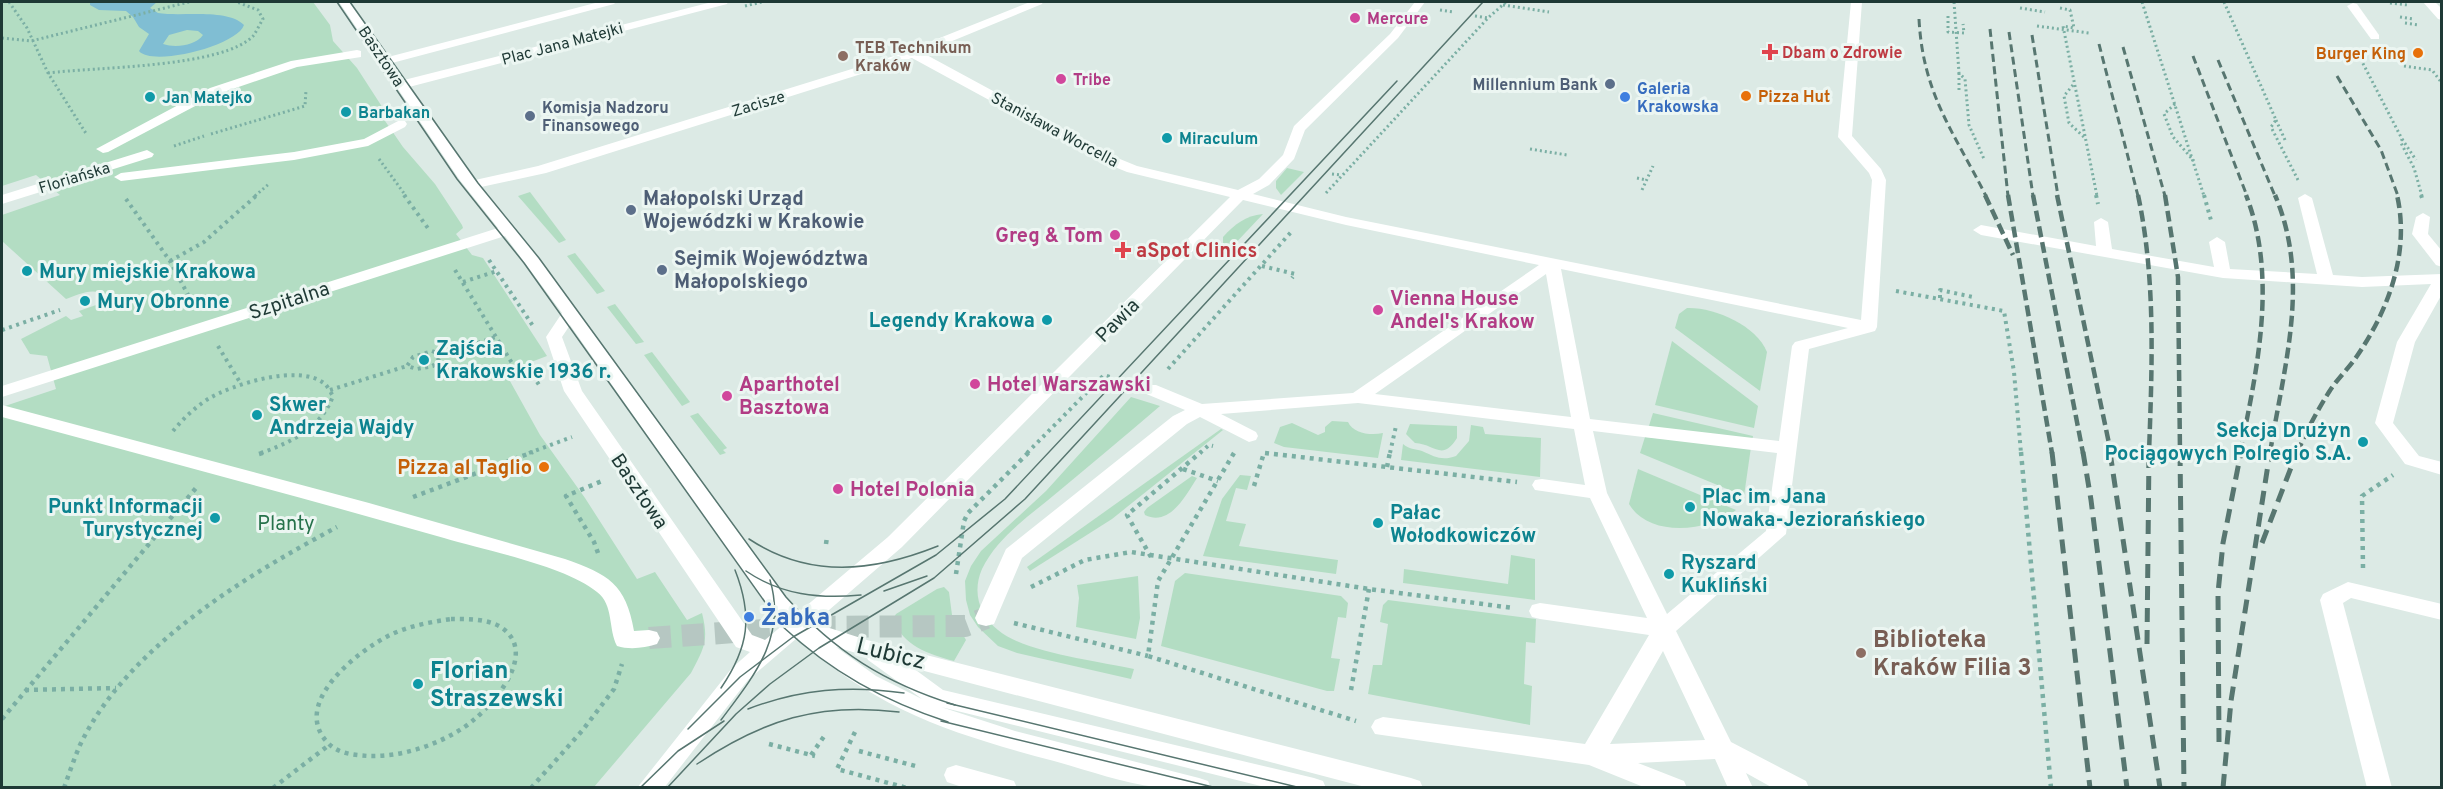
<svg xmlns="http://www.w3.org/2000/svg" width="2443" height="789" font-family="Overpass,sans-serif">
<rect width="100%" height="100%" fill="#dceae5"/>
<g fill="#b3ddc3">
<path d="M2 2H313L330 25 333 41 357 68 388 116 383 118 403 147 435 184 462 225 463 228 456 234 472 255 483 258 547 356 505 372 540 435 585 498 637 579 655 572 687 620 702 613C709 641 704 648 691 673L594 787H2V407L56 389 47 356 30 354 21 339 66 316 71 320 83 316 79 311 96 305 105 296C95 286 77 295 66 299L2 241V215L60 195 36 175 2 186Z"/>
<path d="M1287 168 1304 172 1281 195 1276 188V181Z"/>
<path d="M530 192 566 240 559 243 518 196Z"/>
<path d="M1263 214 1230 249 1223 248V237C1235 224 1245 216 1263 214Z"/>
<path d="M575 253 605 291 597 294 567 256Z"/>
<path d="M615 304 644 342 636 344 607 307Z"/>
<path d="M1687 308C1714 307 1756 325 1767 352L1760 391 1675 328 1679 314Z"/>
<path d="M1672 341 1758 406 1754 428 1655 405Z"/>
<path d="M652 352 690 402 682 406 644 355Z"/>
<path d="M1131 397 1160 406C1127 434 1093 463 1059 491 1032 514 998 536 982 569 972 592 979 615 998 630 1025 653 1098 661 1134 669L1131 679 1017 653 998 646 978 627 970 615 966 600 965 581 971 566 981 551 1046 491Z"/>
<path d="M698 413 727 448 723 450 726 453 720 455 690 416Z"/>
<path d="M1653 413 1753 436 1752 441 1648 429Z"/>
<path d="M1332 421 1348 422C1353 433 1370 436 1383 433L1378 458 1284 447 1274 443 1280 427 1292 423 1318 435 1325 432V427Z"/>
<path d="M1410 424 1457 426V438C1442 462 1435 444 1415 443L1406 434Z"/>
<path d="M1471 425 1483 427 1485 434 1541 438 1540 477 1401 460 1403 444C1409 449 1415 449 1422 451 1435 457 1442 461 1456 456L1469 441Z"/>
<path d="M1221 429 1223 430 1112 519 1030 571 1027 567Z"/>
<path d="M1645 437 1751 447 1744 496 1640 453Z"/>
<path d="M1638 469 1736 510C1708 532 1649 538 1629 504Z"/>
<path d="M1240 475 1251 476 1247 490 1236 488 1226 521 1246 524 1239 546 1338 560 1336 574 1203 556 1222 499Z"/>
<path d="M1192 476 1197 478C1186 495 1170 527 1145 515L1144 512 1147 508Z"/>
<path d="M1511 555 1535 559V600L1403 583 1404 569 1508 584Z"/>
<path d="M1185 573 1341 596 1348 603 1346 618 1338 617 1331 658 1340 659 1334 691H1327L1161 646 1175 581Z"/>
<path d="M1138 576 1140 618 1136 639 1076 627 1079 598 1077 585Z"/>
<path d="M944 587 949 592 952 615 966 640 954 661C928 654 903 646 893 619L896 614 937 589Z"/>
<path d="M1388 600 1536 619 1535 643 1526 642 1524 684 1532 686 1530 725 1368 694 1373 665H1382L1388 624 1380 622 1383 605Z"/>
</g>
<path fill="#80bed3" fill-rule="evenodd" d="M90 2H157L150 8 158 13C181 17 227 8 244 25 237 46 152 67 139 51L149 34 139 27 133 17 126 11 99 10 90 5ZM187 30 198 31 203 35C195 46 175 48 163 44L169 35Z"/>
<g fill="none" stroke-linecap="round" stroke-linejoin="round">
<path stroke="#b6c7c2" stroke-width="22" stroke-dasharray="22 11" stroke-linecap="butt" d="M649 638 807 627 965 626 986 618"/>
<g stroke="#7bafa4" stroke-width="3" stroke-dasharray="2 3" stroke-linecap="butt">
<path d="M9 2 27 28 48 73 87 135"/>
<path d="M1954 2 1959 73 1965 79 1969 125 1984 159"/>
<path d="M2142 2 2204 196"/>
<path d="M2224 2 2276 120 2271 127 2298 180"/>
<path d="M2390 3 2408 5"/>
<path d="M1503 5 1549 12"/>
<path d="M745 6 762 2"/>
<path d="M2020 8 2045 12"/>
<path d="M2060 8 2070 10 2074 28 2063 26 2097 196"/>
<path d="M1440 10 1454 12"/>
<path d="M1475 16 1488 18"/>
<path d="M1948 16V32L1964 33 1963 24"/>
<path d="M2400 17 2413 19"/>
<path d="M2405 23 2419 25"/>
<path d="M2037 26 2089 33"/>
<path d="M2 38 31 41 189 2"/>
<path d="M2356 50 2402 139 2401 143 2414 168 2422 196"/>
<path d="M2404 66 2432 70 2441 82"/>
<path d="M48 73C93 67 225 68 254 35 257 30 260 24 263 19L258 10 237 2"/>
<path d="M1959 73V90"/>
<path d="M2073 85 2064 96 2069 123 2085 138"/>
<path d="M2175 104 2164 114 2173 137 2194 161"/>
<path d="M2276 120 2285 140"/>
<path d="M211 134 305 106 306 90"/>
<path d="M2402 139 2416 160"/>
<path d="M174 146 204 136"/>
<path d="M1530 149 1567 155"/>
<path d="M379 159 406 196"/>
<path d="M1332 174 1341 175"/>
<path d="M1637 178 1646 180"/>
<path d="M1642 190 1653 166"/>
<path d="M1326 193 1488 18 1506 2"/>
<path d="M255 196 270 183"/>
</g>
<g stroke="#7bafa4" stroke-width="4" stroke-dasharray="3 4.5" stroke-linecap="butt">
<path d="M404 195 430 231"/>
<path d="M2096 195 2098 204"/>
<path d="M2204 195 2212 224"/>
<path d="M2421 195 2422 198"/>
<path d="M126 199 170 261 194 306"/>
<path d="M489 260 533 326"/>
<path d="M170 261 204 242 257 195"/>
<path d="M1262 266 1295 274 1292 278"/>
<path d="M455 270 515 368 521 372 530 371"/>
<path d="M463 282 497 271"/>
<path d="M1896 291 2004 311 2014 372 2021 453"/>
<path d="M1940 298V290L1973 297"/>
<path d="M2 330 60 310"/>
<path d="M218 346 241 384"/>
<path d="M432 351 442 355 433 366 417 369 407 366 413 357Z"/>
<path d="M442 355 496 337"/>
<path d="M539 368 530 371 541 388"/>
<path d="M1168 369 1293 230"/>
<path d="M330 390 407 366"/>
<path d="M173 431C183 419 194 408 208 399 233 384 300 363 325 384 328 387 331 393 333 396 321 428 292 442 261 453"/>
<path d="M529 453 572 437"/>
<path d="M1027 453 1104 375 1113 378"/>
<path d="M1200 453 1209 445 1213 446"/>
<path d="M1390 453 1396 426"/>
</g>
<g stroke="#7bafa4" stroke-width="4.5" stroke-dasharray="4 5" stroke-linecap="butt">
<path d="M2021 452 2051 788"/>
<path d="M1234 453 1158 581 1148 656 1356 721"/>
<path d="M1265 453 1517 482"/>
<path d="M259 454 266 452"/>
<path d="M1387 467 1390 452"/>
<path d="M1183 469 1218 481"/>
<path d="M1254 486 1263 456"/>
<path d="M413 497 533 452"/>
<path d="M826 544 827 537"/>
<path d="M598 553 594 542 566 496 602 481"/>
<path d="M1151 557 1127 515 1201 452"/>
<path d="M2363 568 2362 496 2393 475"/>
<path d="M956 574 964 521 968 513 1029 452"/>
<path d="M1031 587 1085 560 1131 552 1369 589 1513 608"/>
<path d="M451 619C469 619 493 618 507 632 536 661 486 713 463 728 435 746 401 757 368 756 355 755 339 754 329 744 289 705 356 652 390 635 409 626 430 622 451 619Z"/>
<path d="M1014 623 1148 656"/>
<path d="M25 690 116 688"/>
<path d="M1351 690 1369 589"/>
<path d="M2 719 196 488"/>
<path d="M855 732 837 769 907 788"/>
<path d="M769 744 815 756"/>
<path d="M859 751 919 767"/>
<path d="M811 755 825 735"/>
<path d="M64 788C69 774 74 759 80 745 127 647 244 577 337 527"/>
<path d="M273 788 329 745"/>
<path d="M531 788 582 731 614 689 622 664"/>
</g>
<g fill="#fff" fill-rule="evenodd">
<path d="M339 2H349L388 57 599 2H616L614 4 392 63 404 80 712 2H728L727 4 409 87 475 180 538 166 897 55 1030 2H1043L1042 4 923 53 1115 157 1137 166 1238 190 1259 179 1283 155 1294 126 1390 34 1415 2H1425L1398 38 1305 130 1294 159 1269 185 1253 194 1346 217 1861 320 1872 180 1869 173 1838 137 1851 2H1862L1852 136 1881 169 1886 180 1877 327 1875 331 1809 349 1786 534 1676 631 1731 742 1806 781 1809 788H1773L1746 773 1753 788H1728L1715 759 1638 763 1684 781 1687 788H1646L1589 765 1375 734 1371 727 1375 720 1383 717 1585 744 1649 635 1540 619 1532 617 1529 611 1532 605 1540 603 1647 618 1590 498 1542 491 1535 490 1532 485 1535 480 1542 479 1585 485 1574 429 1358 403 1221 414 1256 432 1258 436 1256 440 1249 442 1200 417 1187 424 1022 558 994 624 986 626 978 624 975 618 1006 549 1173 416 1185 410 1144 393 1141 389 1144 385H1156L1202 404 1353 393 1539 265 1346 225 1243 200 902 547 814 623 867 640 1411 778 1420 781 1423 788H1369L913 668 943 690 1314 778 1323 781 1326 788H1269L941 707 1015 731 1199 778 1208 781 1211 788C1193 788 1174 789 1156 787 1122 783 1087 770 1054 761 952 734 877 710 797 638L748 680 664 788H637L732 668 750 652 736 647 564 391 546 337 562 313 505 236 2 397V386L498 228 459 179ZM912 58 1105 163 1127 172 1230 197 888 537 799 612 783 594 538 257 481 187 546 173ZM1561 269 1848 328 1795 342 1792 346 1779 441 1590 419ZM1546 274 1571 417 1375 394ZM570 325 767 606 784 624 765 640 752 635 582 391 562 337ZM1593 431 1777 453 1766 531 1667 614 1607 493ZM836 647 866 656 868 660 922 699 876 676ZM1663 651 1705 740 1610 744Z"/>
<path d="M2423 2H2435L2442 9V20L2438 19Z"/>
<path d="M2353 3 2357 4 2379 35V39H2371L2347 6Z"/>
<path d="M357 50 361 51V57L297 67 218 94 108 152 103 153 96 149 210 88 291 61Z"/>
<path d="M400 120 405 121 407 124 405 127 368 146 294 160 121 181 114 177 121 173 294 152 364 139Z"/>
<path d="M147 150 154 154 152 157 2 204V195Z"/>
<path d="M2305 194 2312 198 2333 275 2362 277 2442 274V294L2415 342 2393 423 2419 456 2442 462V475L2405 464 2375 423 2397 342 2431 284 2362 287 2223 278 1981 235 1973 230 1981 225 2096 246 2094 222 2101 218 2108 222 2112 249 2214 267 2209 242 2217 237 2225 242 2230 269 2317 274 2298 198Z"/>
<path d="M2423 213 2430 217 2428 234 2442 251V267L2436 265 2412 234 2416 217Z"/>
<path d="M2 405 369 503 565 559C608 574 626 584 634 631L649 630 657 632 660 638 657 644C644 648 630 650 617 646 608 629 614 605 597 592 566 566 484 550 444 538 297 496 149 457 2 417Z"/>
<path d="M2348 582 2442 604V620L2351 598 2343 603 2392 788H2367L2320 600 2323 594Z"/>
<path d="M956 765 1014 781 1017 788H965L947 782 944 775 947 768Z"/>
</g>
<g stroke="#577670" stroke-width="1.5">
<path d="M337 2 457 179 524 263 782 626C831 672 884 701 948 722"/>
<path d="M350 2 478 183 539 258 786 597C835 652 885 683 955 705"/>
<path d="M749 539C810 579 873 572 938 546"/>
<path d="M746 571C781 595 819 599 861 595"/>
<path d="M884 591 927 576"/>
<path d="M721 688C749 647 753 616 735 570"/>
<path d="M947 703 1301 788"/>
<path d="M748 709C800 689 849 685 904 693"/>
<path d="M721 720C754 676 787 637 770 580"/>
<path d="M941 721 1217 788"/>
<path d="M688 729 740 677 793 637 936 555 1005 499 1397 81"/>
<path d="M697 764C763 720 819 702 899 712"/>
<path d="M640 788 678 751 724 721"/>
<path d="M667 788 736 714 770 684 819 648 934 578 1025 499 1483 2"/>
</g>
<g stroke="#577670" stroke-width="3" stroke-dasharray="8 4.5" stroke-linecap="butt">
<path d="M1919 19C1923 95 1954 132 1986 196"/>
<path d="M1990 29 2008 196"/>
<path d="M2009 32 2033 196"/>
<path d="M2032 35 2058 196"/>
<path d="M2099 44 2138 196"/>
<path d="M2123 47 2165 196"/>
<path d="M2193 56 2247 196"/>
<path d="M2218 60 2275 196"/>
<path d="M2337 76 2381 150 2398 196"/>
</g>
<g stroke="#577670" stroke-width="4.5" stroke-dasharray="11 5" stroke-linecap="butt">
<path d="M1985 195 2013 255"/>
<path d="M2008 195 2052 453"/>
<path d="M2033 195 2083 453"/>
<path d="M2057 195 2111 453"/>
<path d="M2138 195C2156 279 2152 367 2149 453"/>
<path d="M2165 195 2178 277 2180 453"/>
<path d="M2240 453C2257 370 2278 277 2246 195"/>
<path d="M2270 453C2284 365 2311 280 2275 195"/>
<path d="M2297 453C2306 432 2317 411 2329 392 2337 379 2349 368 2357 356 2389 309 2410 252 2397 195"/>
</g>
<g stroke="#577670" stroke-width="5" stroke-dasharray="14 8" stroke-linecap="butt">
<path d="M2052 452 2090 788"/>
<path d="M2083 452 2091 500 2127 788"/>
<path d="M2110 452 2160 788"/>
<path d="M2180 452 2184 788"/>
<path d="M2262 543 2297 452"/>
<path d="M2147 644 2149 452"/>
<path d="M2219 742 2218 593 2223 543 2241 452"/>
<path d="M2223 788 2231 701 2270 452"/>
</g>
</g>
<g fill="#d1479c" stroke="#ecf6f2" stroke-width="2">
<circle cx="1355" cy="18" r="6"/>
<circle cx="1061" cy="79" r="6"/>
<circle cx="1115" cy="235" r="6"/>
<circle cx="1378" cy="310" r="6"/>
<circle cx="975" cy="384" r="6"/>
<circle cx="727" cy="396" r="6"/>
<circle cx="838" cy="489" r="6"/>
</g>
<g fill="#e0444e" stroke="#ecf6f2" stroke-width="2">
<path d="M1767 43h6v6h6v6h-6v6h-6v-6h-6v-6h6z"/>
<path d="M1120 241h6v6h6v6h-6v6h-6v-6h-6v-6h6z"/>
</g>
<g fill="#e8710a" stroke="#ecf6f2" stroke-width="2">
<circle cx="2418" cy="53" r="6"/>
<circle cx="1746" cy="96" r="6"/>
<circle cx="544" cy="467" r="6"/>
</g>
<g fill="#8d6e63" stroke="#ecf6f2" stroke-width="2">
<circle cx="843" cy="56" r="6"/>
<circle cx="1861" cy="653" r="6"/>
</g>
<g fill="#5c6f8a" stroke="#ecf6f2" stroke-width="2">
<circle cx="1610" cy="84" r="6"/>
<circle cx="530" cy="116" r="6"/>
<circle cx="631" cy="210" r="6"/>
<circle cx="662" cy="270" r="6"/>
</g>
<g fill="#0f9aa8" stroke="#ecf6f2" stroke-width="2">
<circle cx="150" cy="97" r="6"/>
<circle cx="346" cy="112" r="6"/>
<circle cx="1167" cy="138" r="6"/>
<circle cx="27" cy="271" r="6"/>
<circle cx="85" cy="301" r="6"/>
<circle cx="1047" cy="320" r="6"/>
<circle cx="424" cy="360" r="6"/>
<circle cx="257" cy="415" r="6"/>
<circle cx="2363" cy="442" r="6"/>
<circle cx="1690" cy="507" r="6"/>
<circle cx="215" cy="518" r="6"/>
<circle cx="1378" cy="523" r="6"/>
<circle cx="1669" cy="574" r="6"/>
<circle cx="418" cy="684" r="6"/>
</g>
<g fill="#3f7fe0" stroke="#ecf6f2" stroke-width="2">
<circle cx="1625" cy="97" r="6"/>
<circle cx="749" cy="617" r="6"/>
</g>
<g text-anchor="middle" stroke-width="6" stroke-linejoin="round" paint-order="stroke">
<g font-size="16" font-weight="bold" fill="#b23c85" stroke="#ecf6f2" text-anchor="start">
<text x="1367" y="24">Mercure</text>
<text x="1073" y="85">Tribe</text>
</g>
<g font-size="16" fill="#1e3935" stroke="#ecf6f2">
<text transform="translate(562 43) rotate(-15)" y="6">Plac Jana Matejki</text>
<text transform="translate(382 56) rotate(56)" y="6">Basztowa</text>
<text transform="translate(758 103) rotate(-17)" y="6">Zacisze</text>
<text transform="translate(1055 129) rotate(28)" y="6">Stanisława Worcella</text>
<text transform="translate(74 177) rotate(-17)" y="6">Floriańska</text>
</g>
<g font-size="16" font-weight="bold" fill="#785e54" stroke="#ecf6f2" text-anchor="start">
<text x="855" y="53">TEB Technikum<tspan x="855" dy="18">Kraków</tspan></text>
</g>
<g font-size="16" font-weight="bold" fill="#be3a42" stroke="#ecf6f2" text-anchor="start">
<text x="1782" y="58">Dbam o Zdrowie</text>
</g>
<g font-size="16" font-weight="bold" fill="#c56008" stroke="#ecf6f2" text-anchor="end">
<text x="2406" y="59">Burger King</text>
<text x="1758" y="102" text-anchor="start">Pizza Hut</text>
</g>
<g font-size="16" font-weight="bold" fill="#4e5e75" stroke="#ecf6f2" text-anchor="end">
<text x="1598" y="90">Millennium Bank</text>
<text x="542" y="113" text-anchor="start">Komisja Nadzoru<tspan x="542" dy="18">Finansowego</tspan></text>
</g>
<g font-size="16" font-weight="bold" fill="#366cbe" stroke="#ecf6f2" text-anchor="start">
<text x="1637" y="94">Galeria<tspan x="1637" dy="18">Krakowska</tspan></text>
</g>
<g font-size="16" font-weight="bold" fill="#0d838f" stroke="#ecf6f2" text-anchor="start">
<text x="162" y="103">Jan Matejko</text>
<text x="358" y="118">Barbakan</text>
<text x="1179" y="144">Miraculum</text>
</g>
<g font-size="20" font-weight="bold" fill="#4e5e75" stroke="#ecf6f2" text-anchor="start">
<text x="643" y="205">Małopolski Urząd<tspan x="643" dy="23">Wojewódzki w Krakowie</tspan></text>
<text x="674" y="265">Sejmik Województwa<tspan x="674" dy="23">Małopolskiego</tspan></text>
</g>
<g font-size="20" font-weight="bold" fill="#b23c85" stroke="#ecf6f2" text-anchor="start">
<text x="1103" y="242" text-anchor="end">Greg &amp; Tom</text>
<text x="1390" y="305">Vienna House<tspan x="1390" dy="23">Andel's Krakow</tspan></text>
<text x="739" y="391">Aparthotel<tspan x="739" dy="23">Basztowa</tspan></text>
<text x="987" y="391">Hotel Warszawski</text>
<text x="850" y="496">Hotel Polonia</text>
</g>
<g font-size="20" font-weight="bold" fill="#be3a42" stroke="#ecf6f2" text-anchor="start">
<text x="1136" y="257">aSpot Clinics</text>
</g>
<g font-size="20" font-weight="bold" fill="#0d838f" stroke="#ecf6f2" text-anchor="start">
<text x="39" y="278">Mury miejskie Krakowa</text>
<text x="97" y="308">Mury Obronne</text>
<text x="1035" y="327" text-anchor="end">Legendy Krakowa</text>
<text x="436" y="355">Zajścia<tspan x="436" dy="23">Krakowskie 1936 r.</tspan></text>
<text x="269" y="411">Skwer<tspan x="269" dy="23">Andrzeja Wajdy</tspan></text>
<text x="2351" y="437" text-anchor="end">Sekcja Drużyn<tspan x="2351" dy="23">Pociągowych Polregio S.A.</tspan></text>
<text x="1702" y="503">Plac im. Jana<tspan x="1702" dy="23">Nowaka-Jeziorańskiego</tspan></text>
<text x="203" y="513" text-anchor="end">Punkt Informacji<tspan x="203" dy="23">Turystycznej</tspan></text>
<text x="1390" y="519">Pałac<tspan x="1390" dy="23">Wołodkowiczów</tspan></text>
<text x="1681" y="569">Ryszard<tspan x="1681" dy="23">Kukliński</tspan></text>
</g>
<g font-size="20" fill="#1e3935" stroke="#ecf6f2">
<text transform="translate(289 300) rotate(-18)" y="7">Szpitalna</text>
<text transform="translate(1117 320) rotate(-45)" y="7">Pawia</text>
<text transform="translate(640 491) rotate(56)" y="7">Basztowa</text>
</g>
<g font-size="20" font-weight="bold" fill="#c56008" stroke="#ecf6f2" text-anchor="end">
<text x="532" y="474">Pizza al Taglio</text>
</g>
<g font-size="20" fill="#26724b" stroke="#ecf6f2">
<text x="286" y="530">Planty</text>
</g>
<g font-size="24" font-weight="bold" fill="#366cbe" stroke="#ecf6f2" text-anchor="start">
<text x="761" y="625">Żabka</text>
</g>
<g font-size="24" font-weight="bold" fill="#785e54" stroke="#ecf6f2" text-anchor="start">
<text x="1873" y="647">Biblioteka<tspan x="1873" dy="28">Kraków Filia 3</tspan></text>
</g>
<g font-size="24" fill="#1e3935" stroke="#ecf6f2">
<text transform="translate(891 653) rotate(14)" y="8">Lubicz</text>
</g>
<g font-size="24" font-weight="bold" fill="#0d838f" stroke="#ecf6f2" text-anchor="start">
<text x="430" y="678">Florian<tspan x="430" dy="28">Straszewski</tspan></text>
</g>
</g>
<rect width="2443" height="789" fill="none" stroke="#1e3935" stroke-width="6"/>
</svg>
